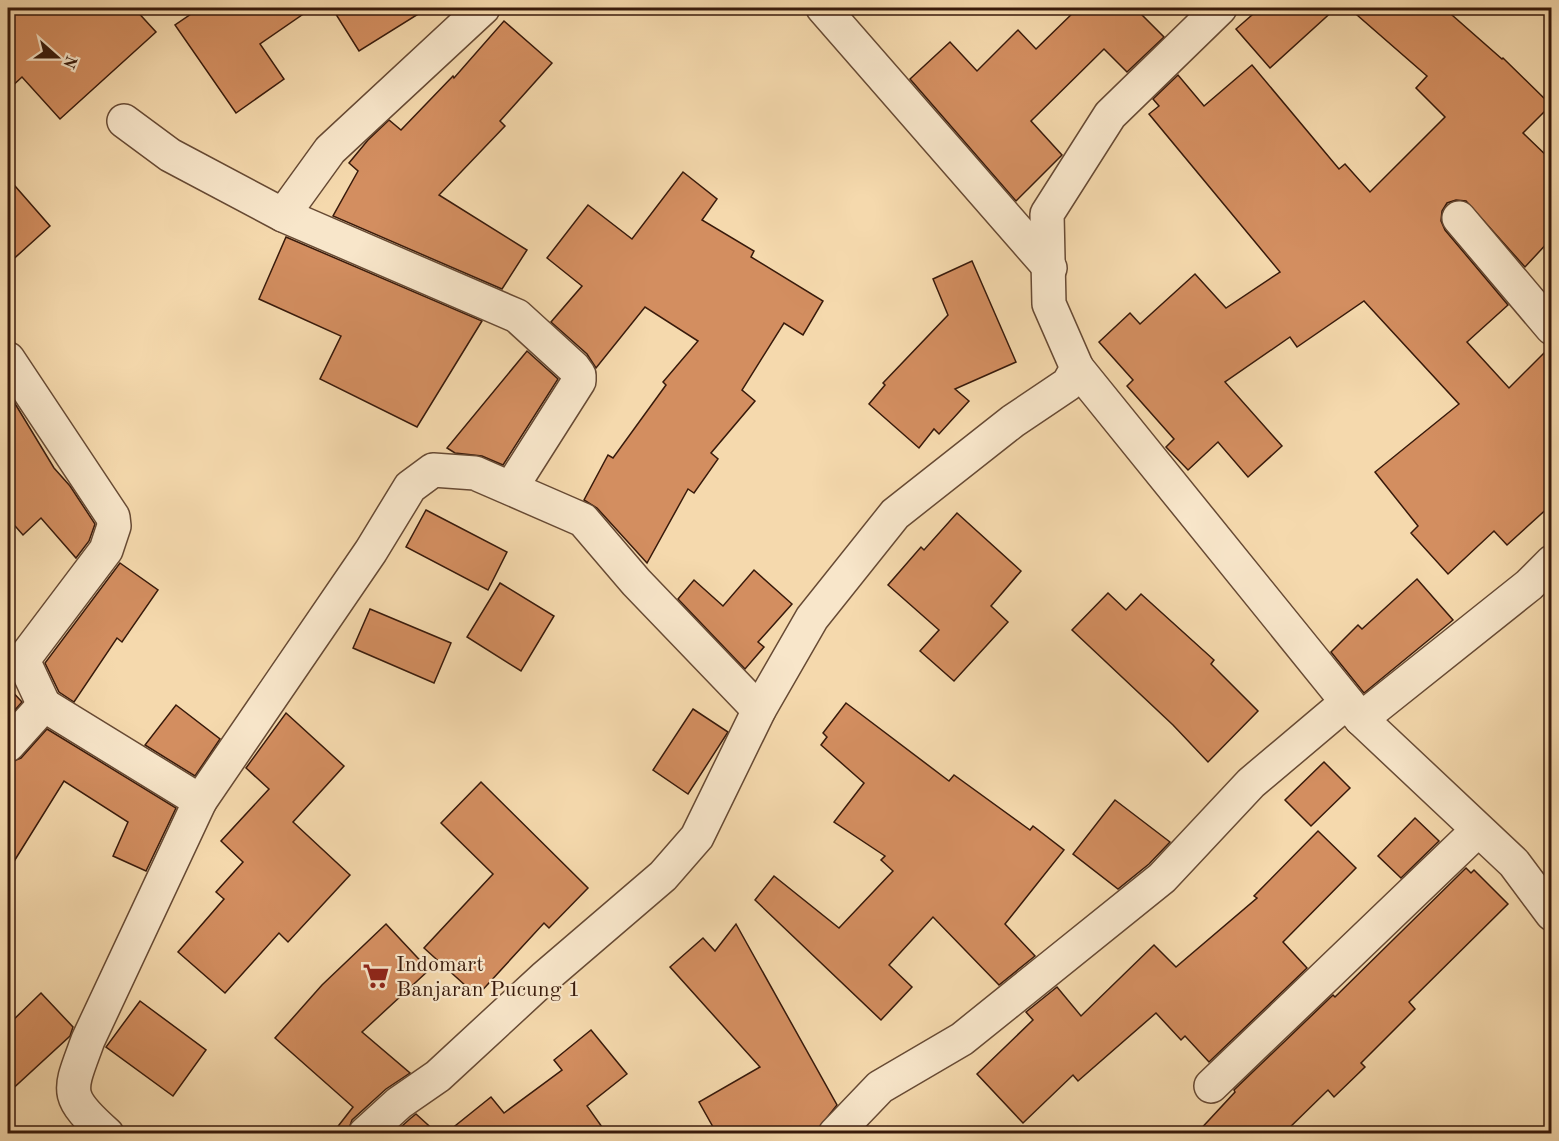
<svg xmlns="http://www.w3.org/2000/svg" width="1559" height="1141" font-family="'Old Standard TT',serif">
<rect width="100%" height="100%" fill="#f5d9ad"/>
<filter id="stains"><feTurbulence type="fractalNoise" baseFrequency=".00333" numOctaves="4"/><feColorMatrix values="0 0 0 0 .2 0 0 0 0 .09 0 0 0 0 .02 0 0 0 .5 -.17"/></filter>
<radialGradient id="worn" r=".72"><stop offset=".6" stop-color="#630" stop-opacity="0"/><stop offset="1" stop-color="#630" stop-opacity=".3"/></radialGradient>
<g fill="#d38e60" stroke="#381a0b" stroke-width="1.5">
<path d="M8 8H134L156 32 60 119 22 77 8 90Z"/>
<path d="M200 8H312L260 44 284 79 236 113 175 25Z"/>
<path d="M332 8H428L359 51Z"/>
<path d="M1078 8H1135L1164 37 1127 72 1104 49 1031 121 1062 155 1016 201 910 79 950 42 977 71 1018 30 1036 49Z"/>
<path d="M1260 8H1336L1270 68 1236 29Z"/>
<path d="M1349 8H1444L1502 59 1503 58 1551 105 1523 133 1551 160V239L1525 267 1466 201 1456 200 1447 203 1442 211 1441 221 1445 230 1508 305 1467 342 1509 388 1551 346V505L1507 545 1494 531 1448 574 1411 533 1418 526 1375 472 1459 404 1364 301 1297 347 1290 337 1225 382 1282 446 1248 477 1218 442 1188 470 1166 447 1174 439 1127 386 1133 380 1099 342 1130 313 1140 324 1195 274 1226 308 1280 272 1149 114 1159 106 1153 99 1178 75 1204 106 1252 65 1339 169 1345 164 1370 192 1445 117 1416 88 1427 76Z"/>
<path d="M504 21 552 63 500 121 505 126 439 195 527 250 502 289 333 216 358 171 349 163 368 140 389 120 401 130 453 76 454 78Z"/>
<path d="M683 172 717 199 702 220 754 251 751 257 823 301 803 335 784 323 742 390 755 401 711 453 718 459 694 493 688 489 647 563 597 508 584 500 608 455 613 458 666 385 663 382 698 341 645 307 596 368 587 354 551 322 582 286 547 258 588 205 632 239Z"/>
<path d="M8 178 50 226 8 264Z"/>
<path d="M286 237 482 321 417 427 320 379 341 336 259 299Z"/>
<path d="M972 261 1016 362 955 389 969 401 939 434 934 429 919 448 869 404 885 385 883 383 948 315 933 279Z"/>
<path d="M527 351 558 379 503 465 482 456 455 453 447 448Z"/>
<path d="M8 392 54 468 70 486 95 524 89 541 76 558 41 518 23 535 8 518Z"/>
<path d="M426 510 507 552 488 590 406 547Z"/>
<path d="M957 513 1021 571 991 606 1008 622 954 681 920 651 939 630 888 585 921 547 924 550Z"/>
<path d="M120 563 158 590 122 642 117 638 74 702 59 692 45 663Z"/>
<path d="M754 570 792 604 758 642 764 647 745 669 678 599 694 580 723 606Z"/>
<path d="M1417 579 1453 620 1364 693 1331 652 1358 625 1362 629Z"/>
<path d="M500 583 554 616 521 671 467 637Z"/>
<path d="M1108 593 1126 610 1141 594 1214 660 1211 664 1258 711 1208 762 1173 725 1072 630Z"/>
<path d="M370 609 451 643 434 683 353 648Z"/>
<path d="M8 687 22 702 8 718Z"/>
<path d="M846 703 949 781 954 775 1030 830 1033 826 1064 850 1005 924 1035 956 999 985 933 917 889 965 912 987 881 1020 755 900 774 876 839 928 893 871 881 860 885 856 834 822 864 783 821 745 827 737 823 733Z"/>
<path d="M176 705 220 739 195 776 145 745Z"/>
<path d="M693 709 728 732 688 794 653 770Z"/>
<path d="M286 713 344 766 293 822 350 875 288 942 279 933 225 993 178 952 224 899 216 892 243 862 221 841 269 789 246 768Z"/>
<path d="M47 729 176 808 146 871 113 856 128 822 64 781 8 871V763L21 758Z"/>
<path d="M1324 762 1350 788 1311 826 1285 800Z"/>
<path d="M481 782 588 888 549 928 544 923 477 996 424 948 493 874 441 823Z"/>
<path d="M1115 800 1170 842 1149 864 1118 889 1073 854Z"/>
<path d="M1415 818 1439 841 1401 878 1378 856Z"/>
<path d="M1318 831 1356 868 1283 942 1307 968 1209 1062 1185 1036 1181 1040 1156 1013 1078 1081 1073 1075 1023 1123 977 1074 1033 1020 1026 1012 1057 987 1081 1016 1154 945 1176 967 1257 898 1254 896Z"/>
<path d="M1466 868 1471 873 1474 870 1508 904 1409 1002 1415 1009 1361 1063 1365 1067 1334 1097 1328 1090 1283 1134H1196L1235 1092 1234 1090 1333 995 1335 997Z"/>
<path d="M386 924 429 970 362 1032 410 1073 386 1089 352 1120 347 1134H332L353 1107 275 1038 322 985Z"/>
<path d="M736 924 837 1105 814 1134H717L699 1102 760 1067 670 967 703 938 715 951Z"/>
<path d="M41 993 73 1027 70 1036 8 1093V1025Z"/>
<path d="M140 1001 206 1050 173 1096 106 1047Z"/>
<path d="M591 1030 627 1074 587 1106 607 1134H445L491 1097 504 1113 562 1070 554 1060Z"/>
<path d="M416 1114 438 1134H393L411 1118Z"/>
</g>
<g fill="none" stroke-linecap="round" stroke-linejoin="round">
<g stroke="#674a34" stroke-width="36">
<g id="minor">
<path d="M823 8 1050 268"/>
<path d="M124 121 170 155 283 215 517 316 574 368 579 375V381L511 488"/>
<path d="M283 215 330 150 483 8"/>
<path d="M1459 218 1552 328"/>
<path d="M8 359 113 517 114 526 106 550 23 660 44 705"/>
<path d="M1077 368 1361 719 1514 863 1552 914"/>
<path d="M1361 719 1529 585 1552 562"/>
<path d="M8 745 44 705 200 801 371 551 410 487 433 470 475 473 583 520 636 582 759 710"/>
<path d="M1211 1086 1478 830"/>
<path d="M107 1134C63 1095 69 1092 88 1040L200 801"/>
<path d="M835 1134 880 1087 962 1039 1162 878 1251 783 1347 702"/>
</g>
</g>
<g stroke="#674a34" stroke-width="36">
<path id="tertiary" d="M365 1134 399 1103 438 1076 544 978 663 876 697 837 759 710 812 618 895 514 1013 421 1068 384 1077 368 1049 304 1047 214 1110 115 1220 8"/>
</g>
<use href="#minor" stroke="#f8e6ca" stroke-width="33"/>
<use href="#tertiary" stroke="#f8e6ca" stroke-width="33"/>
</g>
<defs>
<g id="supermarket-bare" transform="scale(2.07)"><path d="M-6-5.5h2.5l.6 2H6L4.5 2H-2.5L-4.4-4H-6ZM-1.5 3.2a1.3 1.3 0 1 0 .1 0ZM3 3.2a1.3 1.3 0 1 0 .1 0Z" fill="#8f2418" stroke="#f8e6ca" stroke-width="2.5" paint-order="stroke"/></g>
</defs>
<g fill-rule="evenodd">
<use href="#supermarket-bare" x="376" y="976"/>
</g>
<g text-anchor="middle" stroke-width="4.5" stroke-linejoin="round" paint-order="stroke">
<g font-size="22" fill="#381a0b" stroke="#f8e6ca" text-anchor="start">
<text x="396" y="971">Indomart<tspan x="396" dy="25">Banjaran Pucung 1</tspan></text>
</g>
</g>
<rect width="1559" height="1141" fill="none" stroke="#f5d9ad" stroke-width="30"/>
<rect x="9" y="9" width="1541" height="1123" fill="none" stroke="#381a0b" stroke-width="3"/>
<rect x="15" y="15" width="1529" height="1111" fill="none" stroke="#381a0b" stroke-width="1.5"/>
<g transform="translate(57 57) rotate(111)" stroke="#f8e6ca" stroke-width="4.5" paint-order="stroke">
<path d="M0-4.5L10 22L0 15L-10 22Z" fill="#381a0b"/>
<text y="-9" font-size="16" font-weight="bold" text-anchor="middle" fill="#381a0b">N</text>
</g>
<rect width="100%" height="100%" filter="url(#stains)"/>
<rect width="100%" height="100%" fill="url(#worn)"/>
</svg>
